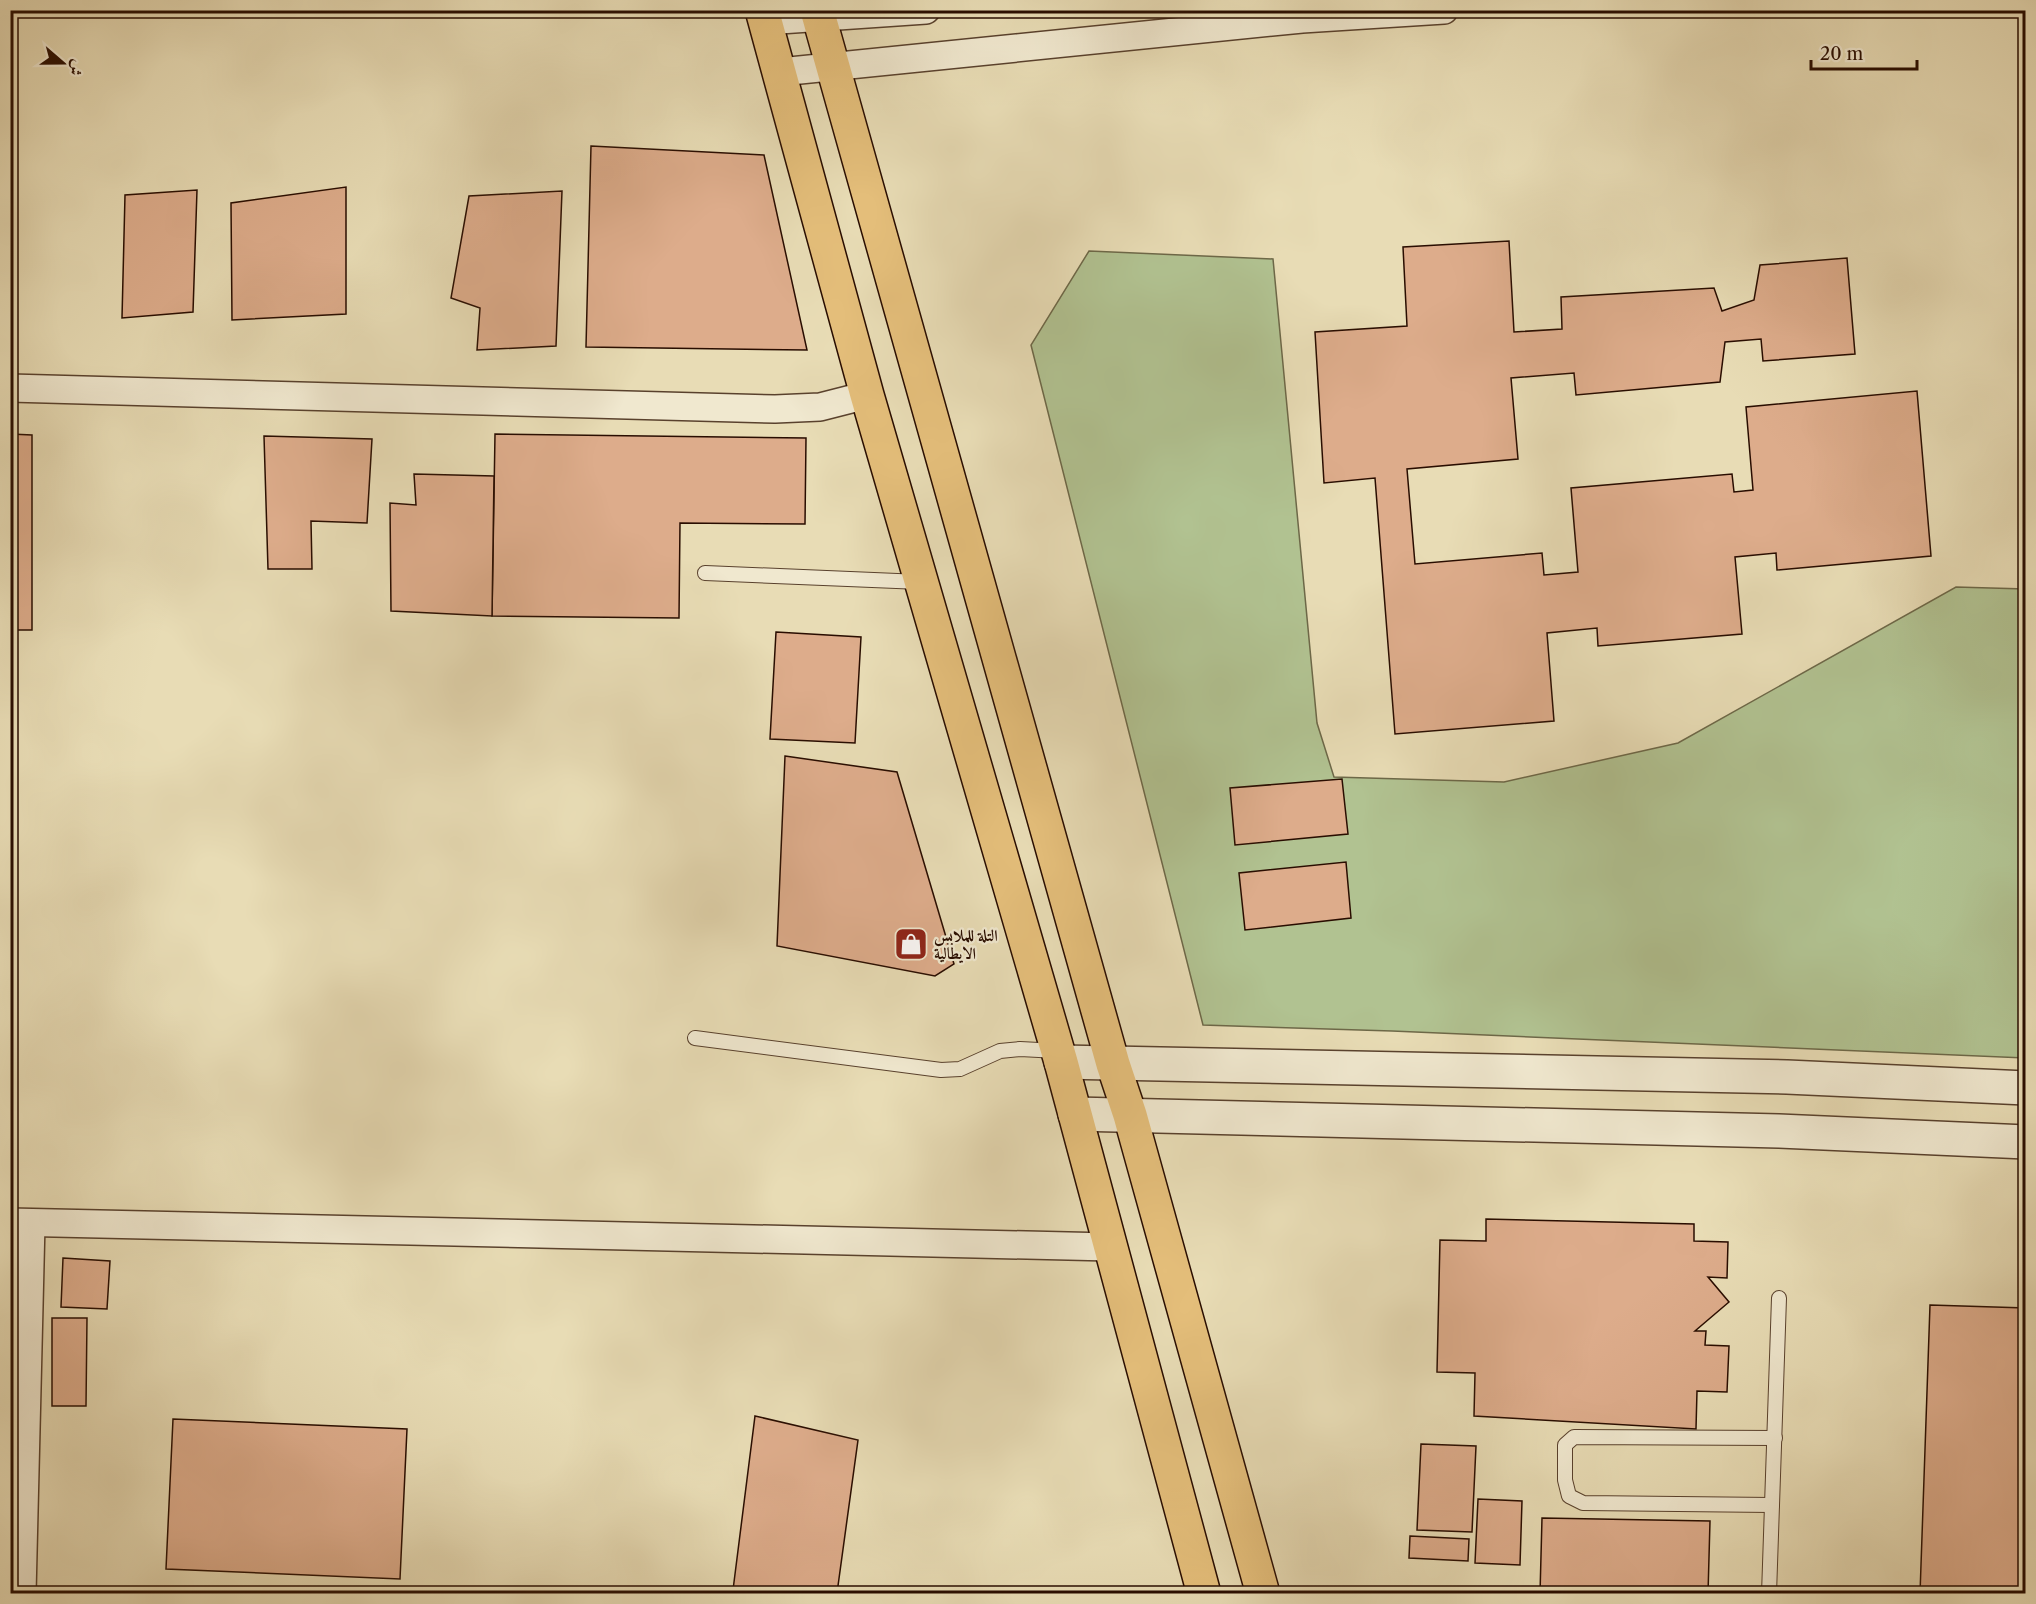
<svg xmlns="http://www.w3.org/2000/svg" width="2036" height="1604" font-family="'Libre Caslon Text',Amiri,serif">
<rect width="100%" height="100%" fill="#e8dcb5"/>
<filter id="stains"><feTurbulence type="fractalNoise" baseFrequency=".00333" numOctaves="4"/><feColorMatrix values="0 0 0 0 .2 0 0 0 0 .09 0 0 0 0 .02 0 0 0 .5 -.17"/></filter>
<radialGradient id="worn" r=".72"><stop offset=".6" stop-color="#630" stop-opacity="0"/><stop offset="1" stop-color="#630" stop-opacity=".3"/></radialGradient>
<path fill="#b1c291" stroke="#6d6848" stroke-width="1.5" d="M1089 251 1273 259 1317 723 1334 777 1504 782 1678 743 1956 587 2025 589V1058L1392 1031 1203 1025 1031 345Z"/>
<g fill="#ddac8b" stroke="#290d00" stroke-width="1.5">
<path d="M591 146 764 155 807 350 586 347Z"/>
<path d="M346 187V314L232 320 231 203Z"/>
<path d="M197 190 193 312 122 318 125 195Z"/>
<path d="M562 191 556 346 477 350 480 308 451 298 469 196Z"/>
<path d="M1509 241 1514 332 1562 329 1561 297 1714 288 1722 311 1754 300 1760 265 1847 258 1855 354 1763 361 1761 339 1725 342 1720 382 1576 395 1574 373 1511 378 1518 459 1407 469 1415 564 1542 553 1544 575 1578 572 1571 488 1732 474 1734 492 1753 490 1746 407 1917 391 1931 556 1777 570 1776 553 1735 557 1742 634 1598 646 1597 628 1547 633 1554 721 1395 734 1375 478 1324 483 1315 332 1407 326 1403 247Z"/>
<path d="M10 434 32 435V630H10Z"/>
<path d="M495 434 806 438 805 524 680 523 679 618 492 616Z"/>
<path d="M264 436 372 439 367 523 311 521 312 569H268Z"/>
<path d="M414 474 494 476 492 616 391 611 390 503 416 505Z"/>
<path d="M776 632 861 637 855 743 770 739Z"/>
<path d="M785 756 897 772 954 964 935 976 777 946Z"/>
<path d="M1342 779 1348 834 1235 845 1230 788Z"/>
<path d="M1346 862 1351 918 1245 930 1239 873Z"/>
<path d="M1486 1219 1694 1224V1241L1728 1242 1727 1278 1708 1277 1729 1302 1695 1331H1706L1705 1345 1729 1346 1727 1392 1697 1391 1696 1429 1474 1416 1475 1373 1437 1372 1440 1240 1486 1241Z"/>
<path d="M63 1258 110 1261 107 1309 61 1307Z"/>
<path d="M1930 1305 2026 1308V1594H1920Z"/>
<path d="M52 1318H87L86 1406H52Z"/>
<path d="M755 1416 858 1440 837 1593 733 1590Z"/>
<path d="M173 1419 407 1429 400 1579 166 1569Z"/>
<path d="M1421 1444 1476 1446 1472 1532 1417 1530Z"/>
<path d="M1478 1499 1522 1501 1520 1565 1475 1563Z"/>
<path d="M1542 1518 1710 1521 1708 1594H1540Z"/>
<path d="M1410 1536 1469 1539 1468 1561 1409 1558Z"/>
</g>
<g fill="none" stroke-linecap="round" stroke-linejoin="round">
<g stroke="#59412d" stroke-width="16">
<g id="service">
<path d="M705 573 921 582"/>
<path d="M695 1038 941 1070 960 1069 1000 1051 1020 1049 1058 1051"/>
<path d="M1772 1505 1583 1503 1569 1496 1565 1480V1445L1574 1437 1775 1438"/>
<path d="M1769 1594 1779 1298"/>
</g>
</g>
<g stroke="#59412d" stroke-width="30">
<g id="minor">
<path d="M765 21 926 10"/>
<path d="M780 72 1302 19 1444 10"/>
<path d="M10 388 775 409 820 407 867 395"/>
<path d="M10 1222 1110 1247"/>
<path d="M22 1594 31 1223"/>
</g>
</g>
<g stroke="#59412d" stroke-width="36">
<g id="tertiary">
<path d="M1061 1062 1787 1077 2026 1088"/>
<path d="M1075 1114 1779 1131 2026 1142"/>
</g>
</g>
<g stroke="#290d00" stroke-width="36">
<g id="primary">
<path d="M762 10 867 395 1061 1062 1204 1594"/>
<path d="M817 10 1113 1064 1130 1115 1263 1594"/>
</g>
</g>
<use href="#service" stroke="#f0e8cf" stroke-width="14"/>
<use href="#minor" stroke="#f0e8cf" stroke-width="27"/>
<use href="#tertiary" stroke="#f0e8cf" stroke-width="33"/>
<use href="#primary" stroke="#e4be7a" stroke-width="33"/>
</g>
<defs>
<g id="shop-square" transform="scale(1.725)"><rect x="-9" y="-9" width="18" height="18" rx="4" fill="#8f2418" stroke="#f0e8cf"/><path d="M-5-2.5h2.3a2.7 3.5 0 0 1 5.4 0H5L5.5 6h-11ZM-1.5-2.5h3a1.5 2.3 0 0 0-3 0Z" fill="#fff"/></g>
</defs>
<g fill-rule="evenodd">
<use href="#shop-square" x="911" y="944"/>
</g>
<g text-anchor="middle" stroke-width="4.5" stroke-linejoin="round" paint-order="stroke">
<g font-size="16" font-weight="bold" fill="#290d00" stroke="#f0e8cf" text-anchor="start">
<text x="934" y="941">التلة للملابس<tspan x="934" dy="18">الايطالية</tspan></text>
</g>
</g>
<rect width="2036" height="1604" fill="none" stroke="#e8dcb5" stroke-width="36"/>
<rect x="12" y="12" width="2012" height="1580" fill="none" stroke="#290d00" stroke-width="3"/>
<rect x="18" y="18" width="2000" height="1568" fill="none" stroke="#290d00" stroke-width="1.5"/>
<g transform="translate(63 63) rotate(110)" stroke="#f0e8cf" stroke-width="4.5" paint-order="stroke">
<path d="M0-4.5L10 22L0 15L-10 22Z" fill="#290d00"/>
<text y="-9" font-size="16" font-weight="bold" text-anchor="middle" fill="#290d00">ش</text>
</g>
<path d="M1811 60v9h106v-9" fill="none" stroke="#290d00" stroke-width="3"/>
<text x="1820" y="60" font-size="18" fill="#290d00" stroke="#f0e8cf" stroke-width="4.5" paint-order="stroke">20 m</text>
<rect width="100%" height="100%" filter="url(#stains)"/>
<rect width="100%" height="100%" fill="url(#worn)"/>
</svg>
